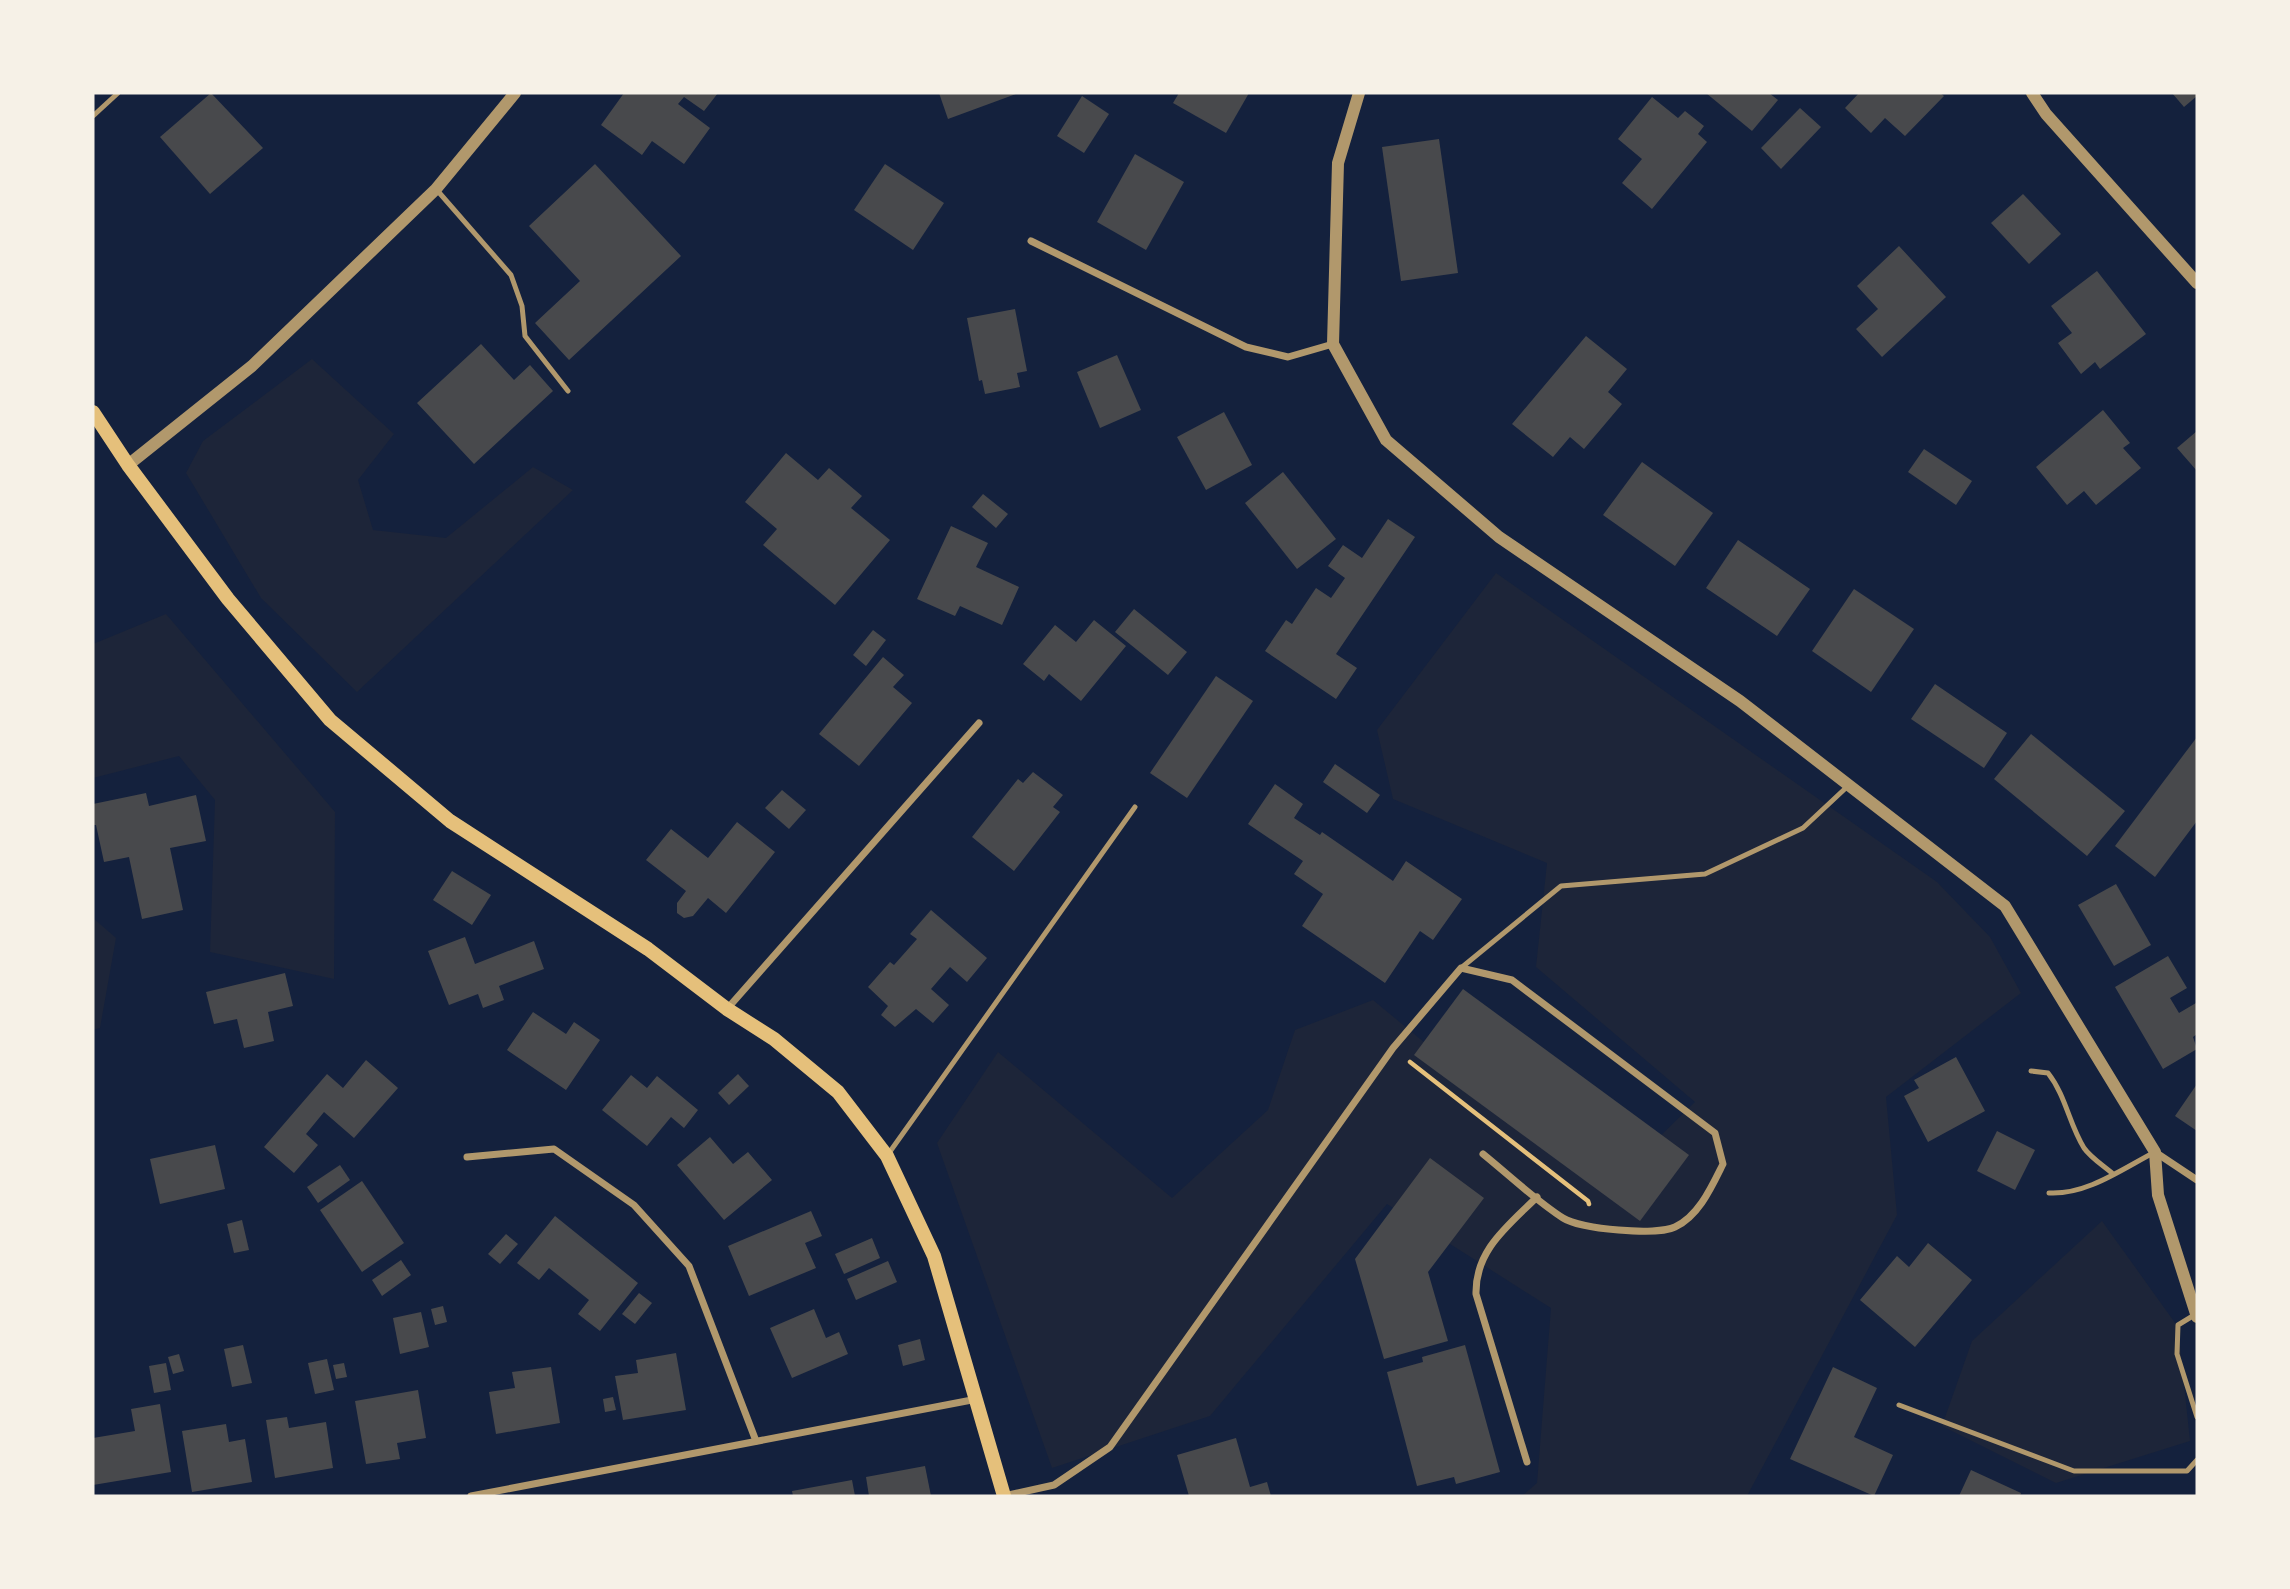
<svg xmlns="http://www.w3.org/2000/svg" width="2290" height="1589" font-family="'Open Sans',sans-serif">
<rect width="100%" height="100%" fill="#14213d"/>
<g fill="#1d2539">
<path d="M312 359 394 434 358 480 373 530 446 538 533 467 573 490 357 692 261 598 186 473 203 441Z"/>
<path d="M1496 573 1937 882 1990 937 2021 993 1886 1097 1897 1215 1747 1496H1522L1537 1483 1551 1308 1387 1204 1210 1416 1052 1468 937 1143 998 1052 1172 1198 1268 1110 1295 1030 1373 1000 1604 1191 1695 1102 1536 967 1547 863 1393 799 1377 730Z"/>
<path d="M166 614 335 812 334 979 210 952 215 800 179 756 93 778V644Z"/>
<path d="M93 918 116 938 100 1028 93 1030Z"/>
<path d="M2102 1221 2178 1327 2190 1441 2056 1483 1942 1426 1972 1341Z"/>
</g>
<g fill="#48494c">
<path d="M211 93 263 148 210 194 160 137Z"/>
<path d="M624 93H718L704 111 684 97 678 104 710 128 684 164 652 141 642 155 601 125Z"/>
<path d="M939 93H1019L948 119Z"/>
<path d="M1179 93H1249L1226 133 1173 103Z"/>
<path d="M1706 93H1769L1778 100 1752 131Z"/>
<path d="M1859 93H1940L1944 96 1905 136 1885 118 1871 133 1845 108Z"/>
<path d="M2172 93H2197V96L2184 107Z"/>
<path d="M1082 96 1109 114 1084 153 1057 136Z"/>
<path d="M1652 97 1678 118 1685 111 1704 126 1698 134 1707 142 1652 209 1622 183 1642 159 1618 139Z"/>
<path d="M1800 108 1821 127 1781 169 1761 148Z"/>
<path d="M1439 139 1458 273 1401 281 1382 147Z"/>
<path d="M1135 154 1184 182 1146 250 1097 222Z"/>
<path d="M595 164 681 256 569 360 535 323 580 281 529 226Z"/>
<path d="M885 164 944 203 913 250 854 210Z"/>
<path d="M2023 194 2061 234 2029 264 1991 223Z"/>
<path d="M1899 246 1946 297 1882 357 1856 329 1878 309 1857 286Z"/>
<path d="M2097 271 2146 334 2100 369 2095 362 2081 374 2058 343 2072 333 2051 306Z"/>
<path d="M1015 309 1027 371 1017 373 1020 387 985 394 982 380 979 381 967 318Z"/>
<path d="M1586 336 1627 369 1608 392 1622 404 1584 449 1570 437 1553 457 1512 424Z"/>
<path d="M481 344 514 380 530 365 553 391 474 464 417 403Z"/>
<path d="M1117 355 1141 410 1100 428 1077 372Z"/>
<path d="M2103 410 2130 443 2123 448 2141 468 2096 505 2084 491 2067 505 2036 467Z"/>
<path d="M1224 412 1252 465 1206 490 1177 437Z"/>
<path d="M2197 431V471L2177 448Z"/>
<path d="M1924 449 1972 481 1956 505 1908 472Z"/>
<path d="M786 453 818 480 829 468 862 496 851 508 890 540 835 605 763 545 777 529 745 502Z"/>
<path d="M1642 462 1713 513 1675 566 1603 515Z"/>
<path d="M1283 472 1336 539 1297 569 1245 503Z"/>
<path d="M983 494 1008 514 996 528 972 507Z"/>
<path d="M1388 519 1415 537 1336 654 1357 668 1336 699 1265 651 1286 620 1292 624 1316 588 1331 598 1345 578 1328 566 1343 545 1362 558Z"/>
<path d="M951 526 988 543 976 567 1019 587 1002 625 960 606 955 616 917 599Z"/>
<path d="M1738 540 1810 589 1777 636 1706 588Z"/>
<path d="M1854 589 1914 629 1871 692 1812 651Z"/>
<path d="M1134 609 1187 652 1168 675 1115 632Z"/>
<path d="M1094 620 1126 646 1081 701 1049 674 1044 681 1023 664 1055 625 1076 642Z"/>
<path d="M873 630 886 640 866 666 853 655Z"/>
<path d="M883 657 904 675 893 687 912 703 859 766 819 734Z"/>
<path d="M1216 676 1253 701 1187 798 1150 773Z"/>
<path d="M1935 684 2007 733 1984 768 1911 719Z"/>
<path d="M2031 734 2125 811 2087 856 1994 779Z"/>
<path d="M2197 737V821L2155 877 2115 846Z"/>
<path d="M1335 764 1380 795 1367 813 1323 782Z"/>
<path d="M1033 772 1063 795 1053 807 1060 812 1014 871 972 837 1018 779 1023 783Z"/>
<path d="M1275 784 1303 804 1294 818 1320 835 1322 832 1393 881 1406 861 1462 899 1433 940 1420 931 1385 983 1302 926 1323 894 1294 874 1303 861 1248 824Z"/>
<path d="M782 790 806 810 789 829 765 808Z"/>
<path d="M146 793 149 806 196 795 206 841 170 848 183 910 142 919 129 857 104 862 96 825H93V804Z"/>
<path d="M737 822 775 852 726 913 708 898 693 916 684 918 677 913V903L686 891 646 860 671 829 708 858Z"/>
<path d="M452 871 491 895 472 925 433 900Z"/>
<path d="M2116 884 2151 945 2114 966 2078 905Z"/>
<path d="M931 910 987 958 967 982 950 967 931 989 949 1005 933 1023 916 1009 895 1027 881 1015 888 1006 868 987 890 962 894 965 917 939 910 934Z"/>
<path d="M465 937 475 964 534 941 544 969 499 986 504 1000 483 1008 478 994 449 1005 428 951Z"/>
<path d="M2168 956 2187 988 2170 998 2179 1013 2196 1003 2197 1006V1034L2193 1037 2197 1049 2163 1069 2115 987Z"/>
<path d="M285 973 293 1006 268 1012 274 1041 244 1048 237 1019 214 1024 206 992Z"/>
<path d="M1463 989 1689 1155 1640 1221 1414 1055Z"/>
<path d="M533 1012 566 1034 574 1022 600 1040 566 1090 507 1050Z"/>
<path d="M1956 1057 1985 1111 1928 1142 1904 1096 1919 1088 1914 1080Z"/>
<path d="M366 1060 398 1088 354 1138 324 1112 306 1134 318 1145 294 1173 264 1147 327 1074 343 1088Z"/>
<path d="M738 1074 749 1086 729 1105 718 1093Z"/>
<path d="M631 1075 647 1088 657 1076 698 1110 684 1128 671 1117 647 1146 602 1110Z"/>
<path d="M2197 1084V1131L2175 1116Z"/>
<path d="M1997 1131 2035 1150 2015 1190 1977 1171Z"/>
<path d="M710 1137 733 1164 748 1152 772 1180 724 1220 677 1165Z"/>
<path d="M215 1145 225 1189 160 1204 150 1159Z"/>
<path d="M1430 1158 1484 1198 1428 1272 1448 1341 1384 1359 1355 1259Z"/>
<path d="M340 1165 350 1180 318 1203 307 1187Z"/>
<path d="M362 1181 404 1243 362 1272 320 1210Z"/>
<path d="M811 1211 822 1236 805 1243 816 1268 749 1296 728 1246Z"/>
<path d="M555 1216 638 1283 600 1331 578 1314 589 1300 549 1268 539 1280 517 1263Z"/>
<path d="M242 1220 249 1250 234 1253 227 1224Z"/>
<path d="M506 1234 518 1244 500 1264 488 1254Z"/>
<path d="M872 1238 880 1258 844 1274 835 1254Z"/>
<path d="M1928 1243 1972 1280 1915 1347 1860 1300 1897 1256 1909 1267Z"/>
<path d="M401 1260 411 1275 382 1296 372 1280Z"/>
<path d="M888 1261 897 1282 856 1300 847 1279Z"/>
<path d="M639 1293 652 1303 635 1324 622 1314Z"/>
<path d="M443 1306 447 1322 435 1325 431 1309Z"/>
<path d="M814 1309 826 1338 839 1332 848 1354 792 1378 770 1328Z"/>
<path d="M421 1312 429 1347 400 1354 393 1318Z"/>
<path d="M920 1339 925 1360 903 1366 898 1345Z"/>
<path d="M243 1345 252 1383 232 1387 224 1349Z"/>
<path d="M1465 1345 1500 1472 1456 1484 1454 1477 1417 1486 1387 1372 1423 1362 1422 1357Z"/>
<path d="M676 1353 686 1410 623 1420 615 1376 638 1373 636 1360Z"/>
<path d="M179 1354 184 1371 173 1374 168 1357Z"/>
<path d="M327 1359 334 1390 315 1394 308 1363Z"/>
<path d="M166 1363 171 1390 154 1393 149 1366Z"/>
<path d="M344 1363 347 1377 336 1379 333 1365Z"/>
<path d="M551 1367 560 1423 496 1434 489 1392 515 1388 512 1372Z"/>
<path d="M1833 1367 1877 1388 1854 1437 1893 1455 1874 1496 1790 1459Z"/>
<path d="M418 1390 426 1438 397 1443 400 1459 366 1464 355 1401Z"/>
<path d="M613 1397 616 1410 605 1412 603 1399Z"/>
<path d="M160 1404 171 1472 93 1485V1438L135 1431 131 1409Z"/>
<path d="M287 1417 289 1428 326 1422 333 1468 275 1478 266 1420Z"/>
<path d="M226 1424 229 1442 245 1439 252 1482 192 1492 182 1431Z"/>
<path d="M1236 1438 1250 1487 1267 1482 1271 1496H1189L1177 1455Z"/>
<path d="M925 1466 931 1496H869L866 1477Z"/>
<path d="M1971 1470 2021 1493 2020 1496H1959Z"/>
<path d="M852 1480 855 1496H793L792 1491Z"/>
</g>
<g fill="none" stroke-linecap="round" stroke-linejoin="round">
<path stroke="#e5c07b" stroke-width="4.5" d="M1410 1062 1588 1201 1589 1204"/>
<g stroke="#b1986c" stroke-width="5">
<path d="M93 116 118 93"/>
<path d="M436 189 511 275 522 306 525 336 568 391"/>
<path d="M1461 968 1561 886 1705 874 1803 828 1849 785"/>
<path d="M2031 1071 2048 1073C2066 1096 2069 1124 2084 1148 2091 1158 2104 1166 2113 1174"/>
<path d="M889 1153 1135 807"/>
<path d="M2049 1193C2087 1195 2122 1169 2155 1152"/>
<path d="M2196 1314 2178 1325 2177 1354 2197 1417"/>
<path d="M1899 1405 2074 1471H2187L2197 1460"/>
</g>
<g stroke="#b1986c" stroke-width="7">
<path d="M1031 241 1246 347 1288 357 1333 344"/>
<path d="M727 1009 979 723"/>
<path d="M2155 1152 2197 1180"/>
<path d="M467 1157 554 1149 634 1205 689 1266 756 1441"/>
<path d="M1527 1462 1476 1294C1475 1250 1508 1226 1537 1197"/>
<path d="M471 1496 977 1399"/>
<path d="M1004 1496 1054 1485 1110 1447 1393 1048 1461 968 1512 980 1715 1133 1723 1164C1712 1186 1699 1216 1675 1227 1657 1236 1580 1229 1563 1218 1535 1200 1509 1175 1483 1154"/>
</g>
<g stroke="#b1986c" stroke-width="12">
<path d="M1359 93 1338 163 1333 344 1386 440 1499 537 1740 701 2005 906 2155 1152 2158 1195 2197 1317"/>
<path d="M2032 93 2046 114 2197 283"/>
<path d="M128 465 252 366 436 189 515 93"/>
</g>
<path stroke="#e5c07b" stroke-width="14" d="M93 412 128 465 228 599 330 720 450 821 648 949 727 1009 774 1039 838 1092 887 1156 934 1256 1004 1496"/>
</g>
<rect width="2290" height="1589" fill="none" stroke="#f6f1e7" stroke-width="189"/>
</svg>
